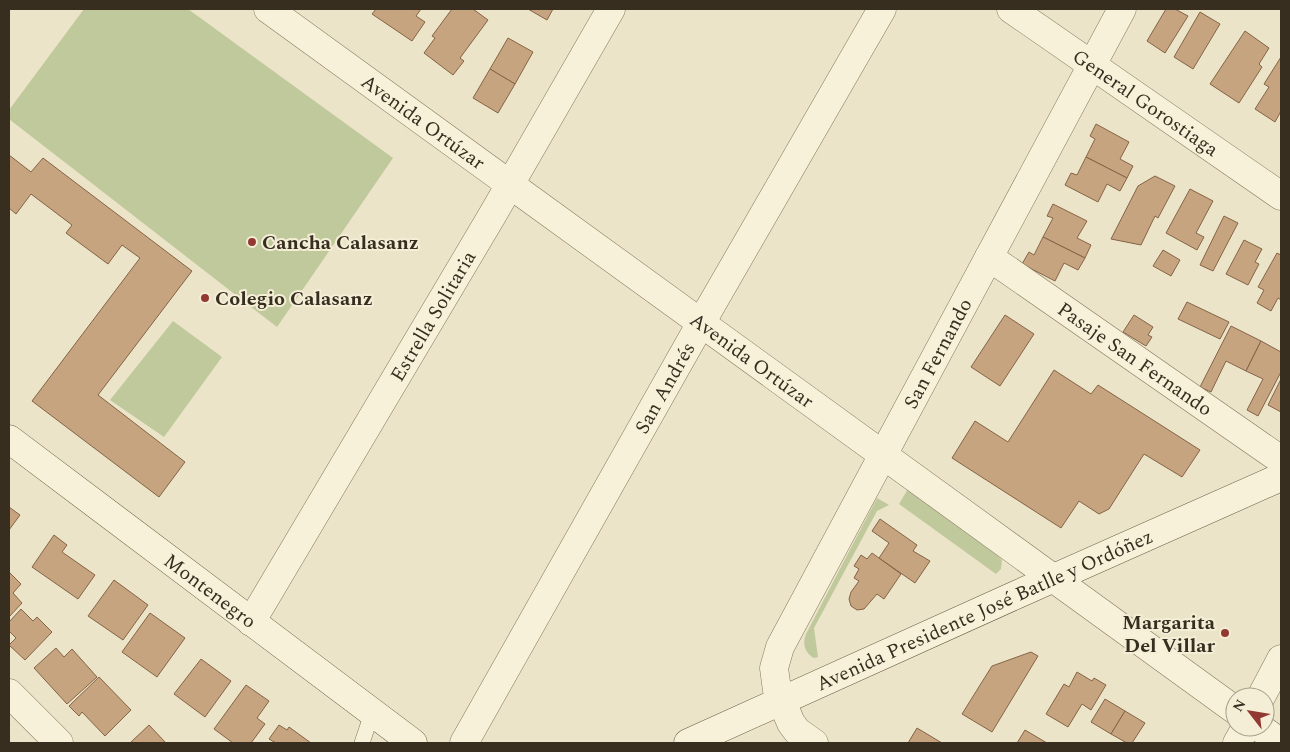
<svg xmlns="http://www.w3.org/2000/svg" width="1290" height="752" font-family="Spectral,serif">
<rect width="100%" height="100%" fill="#ece4c8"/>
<g fill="#c0c99c">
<path d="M84 9H188L393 158 277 327 9 119V110Z"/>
<path d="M173 321 222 357 164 437 110 400Z"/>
<path d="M908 489 996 554 1002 560 1001 569 996 574 899 504Z"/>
<path d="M877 498 889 505 877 511 814 628 818 657 814 658C805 653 802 644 806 634Z"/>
</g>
<g fill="#c7a480" stroke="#846445">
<path d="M376 9H421L416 16 425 22 412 41 372 14Z"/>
<path d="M452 9H473L488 20 460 58 464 61 453 75 424 53 435 38 432 36Z"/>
<path d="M528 9H553L547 20Z"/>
<path d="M1166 9H1175L1188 16 1165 53 1147 41Z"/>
<path d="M1200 12 1220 24 1193 69 1174 57Z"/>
<path d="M1245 31 1269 48 1259 64 1262 67 1239 103 1210 84Z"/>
<path d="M508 38 533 52 515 84 490 69Z"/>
<path d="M1281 57V111L1275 122 1255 109 1269 87 1264 84Z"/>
<path d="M490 69 515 84 498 113 473 98Z"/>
<path d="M1096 124 1129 142 1120 159 1133 166 1127 178 1086 157 1095 139 1090 136Z"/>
<path d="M9 155 31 172 43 158 192 271 98 395 185 462 159 497 32 401 140 258 122 245 108 264 66 233 72 225 31 194 16 214 9 208Z"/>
<path d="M1086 157 1127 178 1120 191 1107 184 1098 202 1065 185 1071 173 1077 175Z"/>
<path d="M1155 176 1175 186 1158 218 1155 216 1141 245 1111 239 1138 186Z"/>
<path d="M1190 189 1213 201 1196 233 1204 237 1197 250 1166 233Z"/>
<path d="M1053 204 1087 221 1077 238 1091 245 1085 258 1043 237 1053 218 1047 216Z"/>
<path d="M1224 216 1238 223 1213 271 1200 265Z"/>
<path d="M1043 237 1085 258 1078 270 1064 263 1055 281 1022 264 1029 252 1034 255Z"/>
<path d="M1244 240 1262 249 1255 262 1259 264 1248 285 1226 274Z"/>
<path d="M1163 250 1180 260 1171 276 1153 266Z"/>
<path d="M1277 253 1281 255V300L1278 298 1271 311 1257 303 1264 290 1258 287Z"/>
<path d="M1187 302 1229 322 1220 339 1178 319Z"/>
<path d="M1005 315 1034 334 1000 386 971 367Z"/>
<path d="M1134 315 1153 327 1148 335 1152 337 1146 346 1123 332Z"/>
<path d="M1231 326 1261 341 1246 371 1226 361 1211 392 1200 387Z"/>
<path d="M1261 341 1281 352V372L1258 416 1247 410 1263 379 1246 371Z"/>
<path d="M1054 370 1091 394 1098 385 1200 450 1182 477 1144 454 1109 509 1099 514 1079 501 1061 528 952 458 975 421 1008 442Z"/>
<path d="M1281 379V412L1268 405Z"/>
<path d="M9 507 20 515 9 530Z"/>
<path d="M880 519 917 545 913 551 930 561 915 583 879 558 889 543 872 531Z"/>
<path d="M54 535 67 545 62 552 95 575 78 599 32 567Z"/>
<path d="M872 553 901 574 884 599 877 594 864 609 857 610 851 606 849 599 851 592 859 581 854 578 859 569 854 566 861 555 867 559Z"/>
<path d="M9 572 21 584 13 593 22 603 9 617Z"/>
<path d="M114 580 148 605 123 640 88 616Z"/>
<path d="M21 609 33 621 37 617 52 632 25 660 9 645 16 638 9 631V622Z"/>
<path d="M150 613 185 638 157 677 122 652Z"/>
<path d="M56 648 64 657 72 649 97 677 67 704 34 668Z"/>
<path d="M1031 652 1038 656 992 732 962 714 992 666Z"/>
<path d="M201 659 231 681 205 717 174 694Z"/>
<path d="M1077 672 1092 681 1094 678 1106 685 1091 710 1082 704 1068 727 1046 714 1064 684 1069 687Z"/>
<path d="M99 677 131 710 105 736 82 712 79 716 69 706Z"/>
<path d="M246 685 269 701 257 718 265 724 251 743H233L214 729Z"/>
<path d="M1105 699 1125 711 1111 734 1091 722Z"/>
<path d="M1125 711 1145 723 1132 743H1127L1111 734Z"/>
<path d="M149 725 166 743H130Z"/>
<path d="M279 725 287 730 289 727 311 743H276L269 739Z"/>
<path d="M917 728 942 743H908Z"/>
<path d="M1025 730 1047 743H1017Z"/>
</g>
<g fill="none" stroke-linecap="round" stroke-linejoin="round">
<g stroke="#86775e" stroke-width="16">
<path id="lane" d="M362 743 372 713"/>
</g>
<g stroke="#86775e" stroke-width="29">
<g id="street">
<path id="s1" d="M268 9 1235 710"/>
<path id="s2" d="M1011 9 1281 196"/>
<path id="s3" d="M989 257 1281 460"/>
<path id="s4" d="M251 622 493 214 611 9"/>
<path d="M9 693 59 743"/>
<path d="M1261 697 1281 659"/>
<path d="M1259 727 1281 743"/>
<path id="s5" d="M464 743 701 323 882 9"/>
<path id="s6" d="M814 743 797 731 791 723 777 690 774 668 780 647 1122 9"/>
<path d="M1237 743 1246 727"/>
</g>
</g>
<g stroke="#685841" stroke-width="29">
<g id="secondary">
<path id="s7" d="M9 439 413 743"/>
<path id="s8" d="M688 743 1018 594 1281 477"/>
</g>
</g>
<use href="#lane" stroke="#f7f1da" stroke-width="15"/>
<use href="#street" stroke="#f7f1da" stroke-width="28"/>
<use href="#secondary" stroke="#f7f1da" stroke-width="28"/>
</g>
<g fill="#923932" stroke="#f4eed7" stroke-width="2">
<circle cx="252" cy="242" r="5"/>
<circle cx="205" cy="298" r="5"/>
<circle cx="1225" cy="633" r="5"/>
</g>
<g text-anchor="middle" stroke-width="4" stroke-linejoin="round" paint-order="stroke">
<g font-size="20" fill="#382e20" stroke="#f4eed7">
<text dy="7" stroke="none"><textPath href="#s2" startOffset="164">General Gorostiaga</textPath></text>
<text dy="7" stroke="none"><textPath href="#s1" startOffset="192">Avenida Ortúzar</textPath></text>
<text dy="7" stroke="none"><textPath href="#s4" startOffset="356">Estrella Solitaria</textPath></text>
<text dy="7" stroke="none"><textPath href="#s6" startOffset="444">San Fernando</textPath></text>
<text dy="7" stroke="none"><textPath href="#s3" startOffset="178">Pasaje San Fernando</textPath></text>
<text dy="7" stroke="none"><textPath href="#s1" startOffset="598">Avenida Ortúzar</textPath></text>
<text dy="7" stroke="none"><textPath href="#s5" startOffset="408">San Andrés</textPath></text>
<text dy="7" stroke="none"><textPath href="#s7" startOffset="252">Montenegro</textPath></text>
<text dy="7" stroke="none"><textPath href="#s8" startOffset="325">Avenida Presidente José Batlle y Ordóñez</textPath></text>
</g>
<g font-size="20" font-weight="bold" fill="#382e20" stroke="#f4eed7" text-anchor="start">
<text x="262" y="249">Cancha Calasanz</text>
<text x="215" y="305">Colegio Calasanz</text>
<text x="1215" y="629" text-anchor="end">Margarita<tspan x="1215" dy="23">Del Villar</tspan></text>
</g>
</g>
<rect width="1290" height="752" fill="none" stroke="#382e20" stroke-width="20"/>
<g transform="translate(1250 712) rotate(301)"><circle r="24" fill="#f4eed7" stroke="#a9a18e"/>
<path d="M0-4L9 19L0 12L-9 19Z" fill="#923932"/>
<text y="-8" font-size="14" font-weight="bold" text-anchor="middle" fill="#382e20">N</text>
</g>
</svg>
